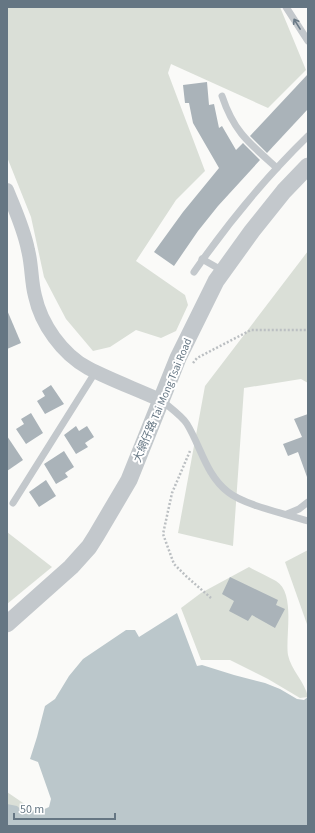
<svg xmlns="http://www.w3.org/2000/svg" width="315" height="833" font-family="'Source Sans 3','Noto Sans TC',sans-serif">
<rect width="100%" height="100%" fill="#fafaf8"/>
<g fill="#dadfd7">
<path d="M7 7H280L306 70 268 108 171 64 168 73 205 171 176 200 136 261 185 295 188 305 176 331 161 338 136 330 110 347 93 351 66 319 44 277 31 217 7 157Z"/>
<path d="M308 251V383L301 379 244 388 233 546 178 533 205 386Z"/>
<path d="M7 532 52 567 7 604Z"/>
<path d="M308 550V627L285 562Z"/>
<path d="M249 567C258 572 267 576 276 581 296 593 285 636 288 655 291 670 305 682 308 697L300 698 268 679 230 660H201L181 608 201 593Z"/>
<path d="M7 792 45 818 49 826H7Z"/>
</g>
<path fill="#bbc7cb" d="M177 613 197 666 202 665 234 675 265 683 280 689 297 699 304 700 308 697V826H7V804L17 806 26 814C34 810 42 811 49 807L51 799 38 762 30 759 37 737 45 706 55 699 69 676 83 659 126 630H135L139 637Z"/>
<g fill="#aab3b9">
<path d="M308 74V109L267 153 250 136Z"/>
<path d="M207 82 209 105 214 104 219 128 222 126 236 150 243 143 260 160 218 206 198 231 174 266 154 252 183 212 219 168 193 123 189 103H185L183 85Z"/>
<path d="M7 310 21 343 7 349Z"/>
<path d="M51 385 64 404 45 414 37 401 45 396 42 391Z"/>
<path d="M31 413 43 433 26 444 16 429 24 424 21 419Z"/>
<path d="M308 414V477H307L298 452 288 456 283 444 302 437 294 419Z"/>
<path d="M76 426 79 431 87 426 94 437 85 443 88 447 76 454 64 435Z"/>
<path d="M7 436 23 460 7 471Z"/>
<path d="M64 451 74 467 65 473 68 477 56 484 44 464Z"/>
<path d="M46 480 56 496 39 507 29 492Z"/>
<path d="M230 577 278 600 276 605 285 609 275 628 252 615 248 621 229 611 234 601 222 594Z"/>
</g>
<g fill="none" stroke-linecap="round" stroke-linejoin="round">
<g stroke="#bbbfc2" stroke-width="2.5" stroke-dasharray="2 2" stroke-linecap="butt">
<path d="M193 363 197 358 251 330H308"/>
<path d="M190 451 172 493 163 534 174 564 187 577 211 598"/>
</g>
<g stroke="#c3c8cc" stroke-width="7">
<path d="M286 7 308 41"/>
<path d="M222 96C234 132 249 143 277 168"/>
<path d="M202 259 223 271"/>
<path d="M194 272C228 223 266 177 308 136"/>
<path d="M161 400C169 407 182 416 187 424 201 447 206 475 228 492 244 505 286 514 308 521"/>
<path d="M13 503 96 371"/>
<path d="M287 514 299 509 308 502"/>
</g>
<path stroke="#c3c8cc" stroke-width="14" d="M7 190C15 210 24 229 28 250 32 265 31 281 35 296 41 324 62 354 88 368 111 380 136 389 160 400"/>
<path stroke="#c3c8cc" stroke-width="17" d="M7 624 71 567 89 547 96 536 129 480 178 358 216 281 252 231 284 191 308 166"/>
</g>
<defs><path id="oneway-shaft" d="M-6 0H5M1.5-3L5.5 0L1.5 3" fill="none" stroke-width="1.6" stroke-linecap="round" stroke-linejoin="round"/></defs>
<use stroke="#6a7a87" href="#oneway-shaft" transform="translate(297 24) rotate(-122)"/>
<g text-anchor="middle" stroke-width="4" stroke-linejoin="round" paint-order="stroke">
<g font-size="11" fill="#657683" stroke="#fff">
<text transform="translate(162 400) rotate(-67)" y="4">大網仔路 Tai Mong Tsai Road</text>
</g>
</g>
<rect width="315" height="833" fill="none" stroke="#657683" stroke-width="16"/>
<path d="M14 813v6h101v-6" fill="none" stroke="#657683" stroke-width="2"/>
<text x="20" y="813" font-size="12" fill="#657683" stroke="#ffffff" stroke-width="3" paint-order="stroke">50 m</text>
</svg>
